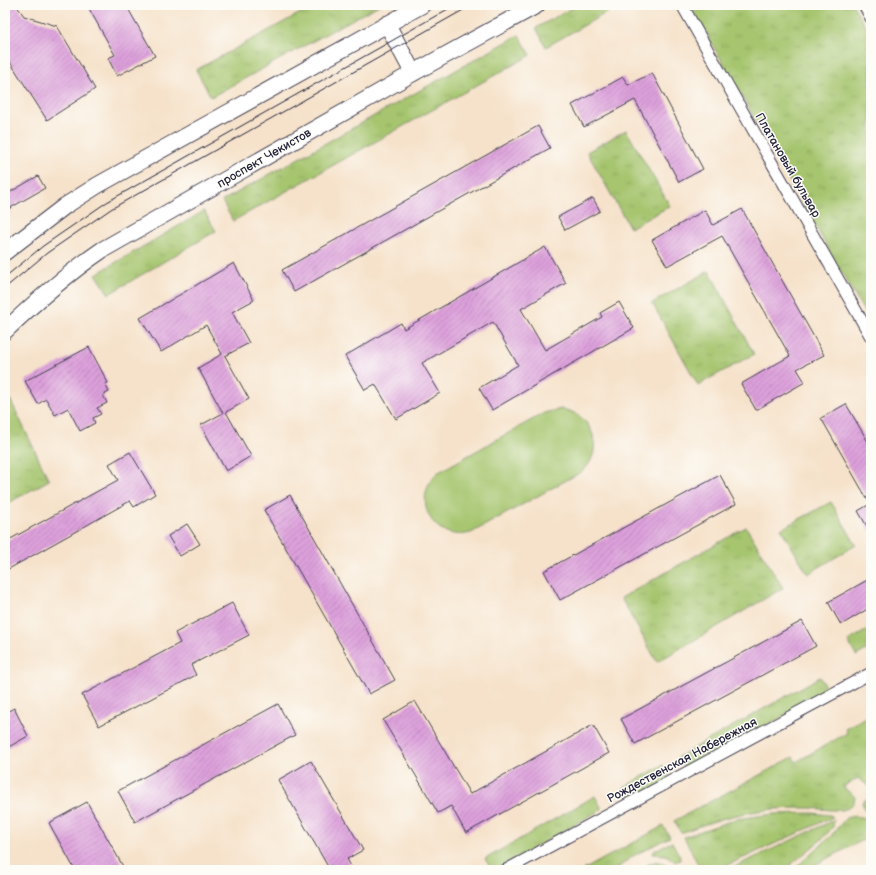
<svg xmlns="http://www.w3.org/2000/svg" width="876" height="875" font-family="'Balsamiq Sans',sans-serif">
<defs>
<pattern id="grass-tufts" width="24" height="20" patternUnits="userSpaceOnUse"><rect width="24" height="20" fill="#a6c56e"/><path d="M3 7l-1-3M5 7V3M7 7l1-3M15 17l-1-3M17 17v-4M19 17l1-3" fill="none" stroke="#8fa960"/></pattern>
<pattern id="building-hatch" width="6" height="6" patternUnits="userSpaceOnUse"><rect width="6" height="6" fill="#dda0dc"/><path d="M-1 1l2-2M0 6l6-6M5 7l2-2" fill="none" stroke="#b382b4"/></pattern>
</defs>
<rect width="100%" height="100%" fill="#fdfcf7"/>
<filter id="ink" filterUnits="userSpaceOnUse"><feTurbulence type="fractalNoise" baseFrequency=".025" numOctaves="2"/><feDisplacementMap in="SourceGraphic" scale="8" xChannelSelector="R" yChannelSelector="G"/><feConvolveMatrix kernelMatrix="1 2 1 2 8 2 1 2 1" color-interpolation-filters="sRGB"/></filter>
<filter id="wash" filterUnits="userSpaceOnUse"><feTurbulence type="fractalNoise" baseFrequency=".012" numOctaves="4" result="noise"/><feDisplacementMap in="SourceGraphic" scale="16" xChannelSelector="R" yChannelSelector="G"/><feGaussianBlur stdDeviation="0.9" result="paint"/><feColorMatrix in="noise" values="0 0 0 0 0 0 0 0 0 0 0 0 0 0 0 0 0 1.4 0 .05"/><feComposite in="paint" operator="in"/></filter>
<g filter="url(#wash)">
<rect width="100%" height="100%" fill="#f6e2ca"/>
<g fill="url(#grass-tufts)" stroke="#647454">
<path d="M315 5H379L211 97 196 70Z"/>
<path d="M577 5H620L546 47 536 28Z"/>
<path d="M690 5H853L871 36V324Z"/>
<path d="M519 35 531 55 233 221 222 201Z"/>
<path d="M626 130 670 206 630 228 587 152Z"/>
<path d="M204 211 216 231 109 294 96 274Z"/>
<path d="M709 271 754 354 698 385 652 303Z"/>
<path d="M10 399 49 480 5 505V406Z"/>
<path d="M831 502 856 545 808 574 781 529Z"/>
<path d="M746 527 783 588 657 662 621 598Z"/>
<path d="M871 628V647L856 656 848 641Z"/>
<path d="M820 677 828 691 686 771 678 757Z"/>
<path d="M867 716 871 723V788L858 778 843 787 855 797C854 805 848 810 840 810 827 811 814 807 800 808 756 808 722 817 681 833L674 821 793 757 796 762 847 733 845 729Z"/>
<path d="M663 765 671 780 631 801 624 787Z"/>
<path d="M595 796 602 809 495 870H492L485 859Z"/>
<path d="M871 797V816L865 811 862 802Z"/>
<path d="M812 813 830 815 833 817 717 870H701L684 837 736 819 774 814Z"/>
<path d="M854 816 871 819V836L805 870H793L830 837 846 818Z"/>
<path d="M834 820 833 827 821 840 784 870H728Z"/>
<path d="M663 826 670 837 633 856 615 870H583Z"/>
<path d="M672 842 680 857V860L675 862 666 855 652 854 655 850Z"/>
<path d="M657 861 666 865 670 870H643L648 864Z"/>
</g>
<path fill="#a6c56e" stroke="#647454" d="M561 409C592 413 606 449 583 471L471 533C433 543 410 500 437 473L544 413Z"/>
<g id="blocks">
<g fill="url(#building-hatch)">
<path d="M5 5H16L24 16 57 26 95 89 47 120 5 54Z"/>
<path d="M87 5H126L155 56 117 76 108 58 115 55Z"/>
<path d="M652 73 703 169 679 182 635 100 584 127 572 105 623 77 628 85Z"/>
<path d="M538 126 550 148 294 292 282 270Z"/>
<path d="M38 176 45 188 5 211V195Z"/>
<path d="M593 198 600 211 565 230 558 217Z"/>
<path d="M742 209 824 355 797 369 805 382 756 410 741 384 790 356 722 236 667 266 652 240 705 210 713 225Z"/>
<path d="M545 247 566 283 521 309 545 350 602 317 600 313 619 302 634 328 492 410 479 388 518 365 493 322 422 363 440 393 396 419 375 384 365 390 345 356 401 323 404 329Z"/>
<path d="M234 263 254 300 232 312 249 343 225 356 249 399 226 412 251 456 226 471 201 425 223 413 198 368 222 354 206 325 161 352 140 318Z"/>
<path d="M89 347 108 383 105 384 109 392 103 395 107 403 97 408 101 414 93 418 95 423 80 431 68 408 55 415 46 399 38 404 25 381Z"/>
<path d="M846 404 871 447V533L858 511 870 504 821 418Z"/>
<path d="M130 452 155 494 134 507 130 501 5 571V542L118 480 109 464Z"/>
<path d="M720 475 736 504 560 600 544 571Z"/>
<path d="M290 495 395 680 369 694 264 510Z"/>
<path d="M187 524 200 544 180 556 168 536Z"/>
<path d="M871 578V607L841 625 828 602Z"/>
<path d="M232 603 249 635 191 665 196 675 99 726 82 695 180 643 175 633Z"/>
<path d="M802 621 816 646 635 744 621 719Z"/>
<path d="M415 701 470 794 593 725 609 753 466 833 451 806 438 813 383 720Z"/>
<path d="M278 704 295 735 135 822 118 791Z"/>
<path d="M14 708 28 736 5 749V713Z"/>
<path d="M311 761 363 850 347 859 353 870H330L278 780Z"/>
<path d="M87 802 125 870H75L49 823Z"/>
</g>
</g>
</g>
<g filter="url(#ink)">
<use href="#blocks" fill-opacity="0" stroke="#423f50" stroke-width="1"/>
<g fill="none" stroke-linecap="round" stroke-linejoin="round">
<g stroke="#423f50" stroke-width="13">
<g id="minor">
<path d="M682 5 871 337"/>
<path d="M864 5 871 18"/>
<path d="M506 870 871 673"/>
</g>
</g>
<g stroke="#423f50" stroke-width="18">
<g id="secondary">
<path d="M387 24 413 73"/>
<path d="M5 252 65 206 98 185 422 5"/>
<path d="M5 331C36 301 67 274 102 250L413 73 537 5"/>
</g>
</g>
<use href="#minor" stroke="#fff" stroke-width="11"/>
<use href="#secondary" stroke="#fff" stroke-width="16"/>
<g stroke="#22223b" stroke-width="1">
<path d="M5 277 43 246 107 202 455 5"/>
<path d="M5 288 47 253 111 209 472 5"/>
</g>
</g>
</g>
<g text-anchor="middle" stroke-width="3" stroke-linejoin="round" paint-order="stroke">
<g font-size="12" fill="#22223b" stroke="#fdfcf7">
<text transform="translate(264 158) rotate(-30)" y="4">проспект Чекистов</text>
<text transform="translate(788 165) rotate(60)" y="4">Платановый бульвар</text>
<text transform="translate(682 760) rotate(-28)" y="4">Рождественская Набережная</text>
</g>
</g>
<rect width="876" height="875" fill="none" stroke="#fdfcf7" stroke-width="20"/>
</svg>
